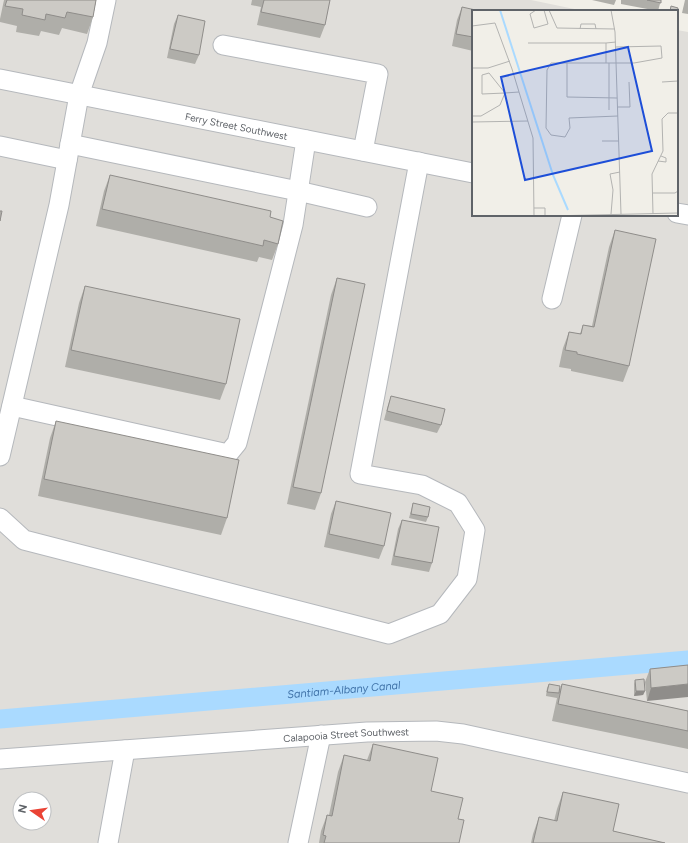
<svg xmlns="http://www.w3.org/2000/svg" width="688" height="843" font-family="Figtree,sans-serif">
<rect width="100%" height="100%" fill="#f1efe8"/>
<path fill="#e0deda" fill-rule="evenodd" d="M0 0H531L584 11H473V215H677V30L688 32V843H0ZM20 799H44V823H20Z"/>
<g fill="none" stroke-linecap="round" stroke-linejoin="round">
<path stroke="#aadaff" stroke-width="19" id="s1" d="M0 719 688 660"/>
<g stroke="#b5b8bc" stroke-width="21">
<g id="minor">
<path d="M223 45 378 74 363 151"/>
<path id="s2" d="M0 79 473 173"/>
<path d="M70 144 298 191 367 207"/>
<path d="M0 146 67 160"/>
<path d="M677 213 688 215"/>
<path d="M552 299 572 215"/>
<path d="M12 406 228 454 237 443 293 225 306 140"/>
<path d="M0 456 59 205 79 95 97 43 106 0"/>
<path d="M0 518 24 540 389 634 440 614 467 579 475 530 458 503 422 485 360 474 419 162"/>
<path id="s3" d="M0 759 367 732 436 731 463 734 688 783"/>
<path d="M108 843 125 750"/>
<path d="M298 843 321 735"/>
</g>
</g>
<use href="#minor" stroke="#fff" stroke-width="19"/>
</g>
<g fill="#afaea9">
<path d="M4 0H96L93 17 87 34 62 28 59 35 41 31 39 36 16 32 17 26 0 22V19Z"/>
<path d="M252 0H330L325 25 320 38 257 25 261 7 251 5Z"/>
<path d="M592 0H616L614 5Z"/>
<path d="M621 0H661L658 11 621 4Z"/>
<path d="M685 0H688V14L682 13Z"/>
<path d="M462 7 473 11V51L452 46 457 20Z"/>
<path d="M178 15 199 55 195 64 167 58 174 24Z"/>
<path d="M110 175 278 244 272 260 259 257 257 262 96 226 104 191Z"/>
<path d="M615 230 629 366 623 382 571 371V369L559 367 563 348 569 332 580 334 583 325 592 326 609 247Z"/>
<path d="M337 278 321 493 315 510 287 504 331 295Z"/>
<path d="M85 286 226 384 220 400 65 367 79 303Z"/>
<path d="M391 396 441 425 437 433 384 420 388 405Z"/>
<path d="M56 421 227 518 221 535 38 496 50 438Z"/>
<path d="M336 501 384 546 379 559 324 547 331 514Z"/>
<path d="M413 503 428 517 426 522 409 518Z"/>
<path d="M402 520 432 563 429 572 391 565 398 529Z"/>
<path d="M688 665 647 701 645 682 650 669Z"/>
<path d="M635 680 645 691 643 695 634 696V684Z"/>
<path d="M549 684 559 692 562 684 688 711V749L552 721 557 698 546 696 547 688Z"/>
<path d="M373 744 431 791 458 819 459 843H319L321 831 327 815H329L338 772 344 755 367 760Z"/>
<path d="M563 792 613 831 665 843H531L533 834 539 817 554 821 557 809Z"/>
</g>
<g fill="#8f8d8a">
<path d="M688 684V697L647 701 651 688Z"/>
<path d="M636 691H645L643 695 634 696Z"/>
</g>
<g fill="#cccac5" stroke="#8f8d8a">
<path d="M7 0H96L93 17 67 12 65 18 46 14 45 20 22 15 23 9 5 6Z"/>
<path d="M264 0H330L325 25 261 12Z"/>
<path d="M647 0H661V3Z"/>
<path d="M671 6 678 8 677 14V11H670Z"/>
<path d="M462 7 480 11H473V37L456 34Z"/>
<path d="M178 15 205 21 199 55 170 49Z"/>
<path d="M110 175 271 211 270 217 283 221 278 244 264 240 263 246 102 209Z"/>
<path d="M0 211H2L0 221Z"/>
<path d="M615 230 656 239 629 366 577 354V352L565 350 569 332 581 334 583 325 594 327Z"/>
<path d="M337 278 365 284 321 493 293 487Z"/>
<path d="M85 286 240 319 226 384 71 350Z"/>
<path d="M391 396 445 409 441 425 387 411Z"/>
<path d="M56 421 239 460 227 518 44 479Z"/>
<path d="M336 501 391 513 384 546 329 534Z"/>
<path d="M413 503 430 507 428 517 411 514Z"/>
<path d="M402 520 439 527 432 563 394 556Z"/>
<path d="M688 665V684L651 688 650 669Z"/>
<path d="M644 679 645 691H636L635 680Z"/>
<path d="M549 684 560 686 559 693 547 692Z"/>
<path d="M562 684 688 711V731L558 704Z"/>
<path d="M373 744 438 758 431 791 463 798 458 819 464 820 459 843H324L326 836 323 835 327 815 332 816 344 755 370 761Z"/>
<path d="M563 792 619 804 613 831 665 843H533L539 817 557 821Z"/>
</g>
<g text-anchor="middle" stroke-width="3" stroke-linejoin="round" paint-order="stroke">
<g font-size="10" fill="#5f6368" stroke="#fff">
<text dy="4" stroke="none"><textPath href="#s2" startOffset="241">Ferry Street Southwest</textPath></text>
<text dy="4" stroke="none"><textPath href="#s3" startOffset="347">Calapooia Street Southwest</textPath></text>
</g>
<g font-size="11" font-style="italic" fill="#4174aa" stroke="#fff">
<text dy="4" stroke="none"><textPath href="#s1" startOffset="345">Santiam-Albany Canal</textPath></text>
</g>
</g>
<g transform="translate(472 10)">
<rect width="206" height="206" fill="#f1efe8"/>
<path fill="none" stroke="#aadaff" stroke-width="2" d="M28 0 81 165 96 200"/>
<path fill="none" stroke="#b3b3b1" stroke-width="1" d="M64 0 58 4 62 18 76 14 72 0M77 0 85 18 143 19M139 0 143 22 149 204M206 14V29M0 16 23 13 40 59 61 128 62 206M108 19 109 14H123L124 19M56 33H134M144 37 189 36 190 48 162 53H79L75 60 74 118 79 125 93 127 98 118 97 108 146 106M95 53V87L145 88M134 53V33L144 32M137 53V100M0 58H16L38 51M190 72 206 71M146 97H158L157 72M0 106H9L28 95 33 83 17 63 10 65V84L33 83 47 82M0 112 56 111M130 131H147M186 151 194 152V148L189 146M181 183H203L206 181M62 198H73V206M139 204 141 180 138 164 148 162M181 204 180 164 191 141 190 109 196 103H206M77 206 206 203"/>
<path fill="#1d4ed8" fill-opacity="0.15" stroke="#1d4ed8" stroke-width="2" d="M156 37 180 141 53 170 29 67Z"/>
<rect width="206" height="206" fill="none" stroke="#5f6368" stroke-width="2"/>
</g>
<g transform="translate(32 811) rotate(283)"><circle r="19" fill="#ffffff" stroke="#bfc1c3"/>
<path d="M0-3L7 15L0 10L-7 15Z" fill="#ea4335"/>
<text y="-6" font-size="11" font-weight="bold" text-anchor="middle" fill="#5f6368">N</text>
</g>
</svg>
